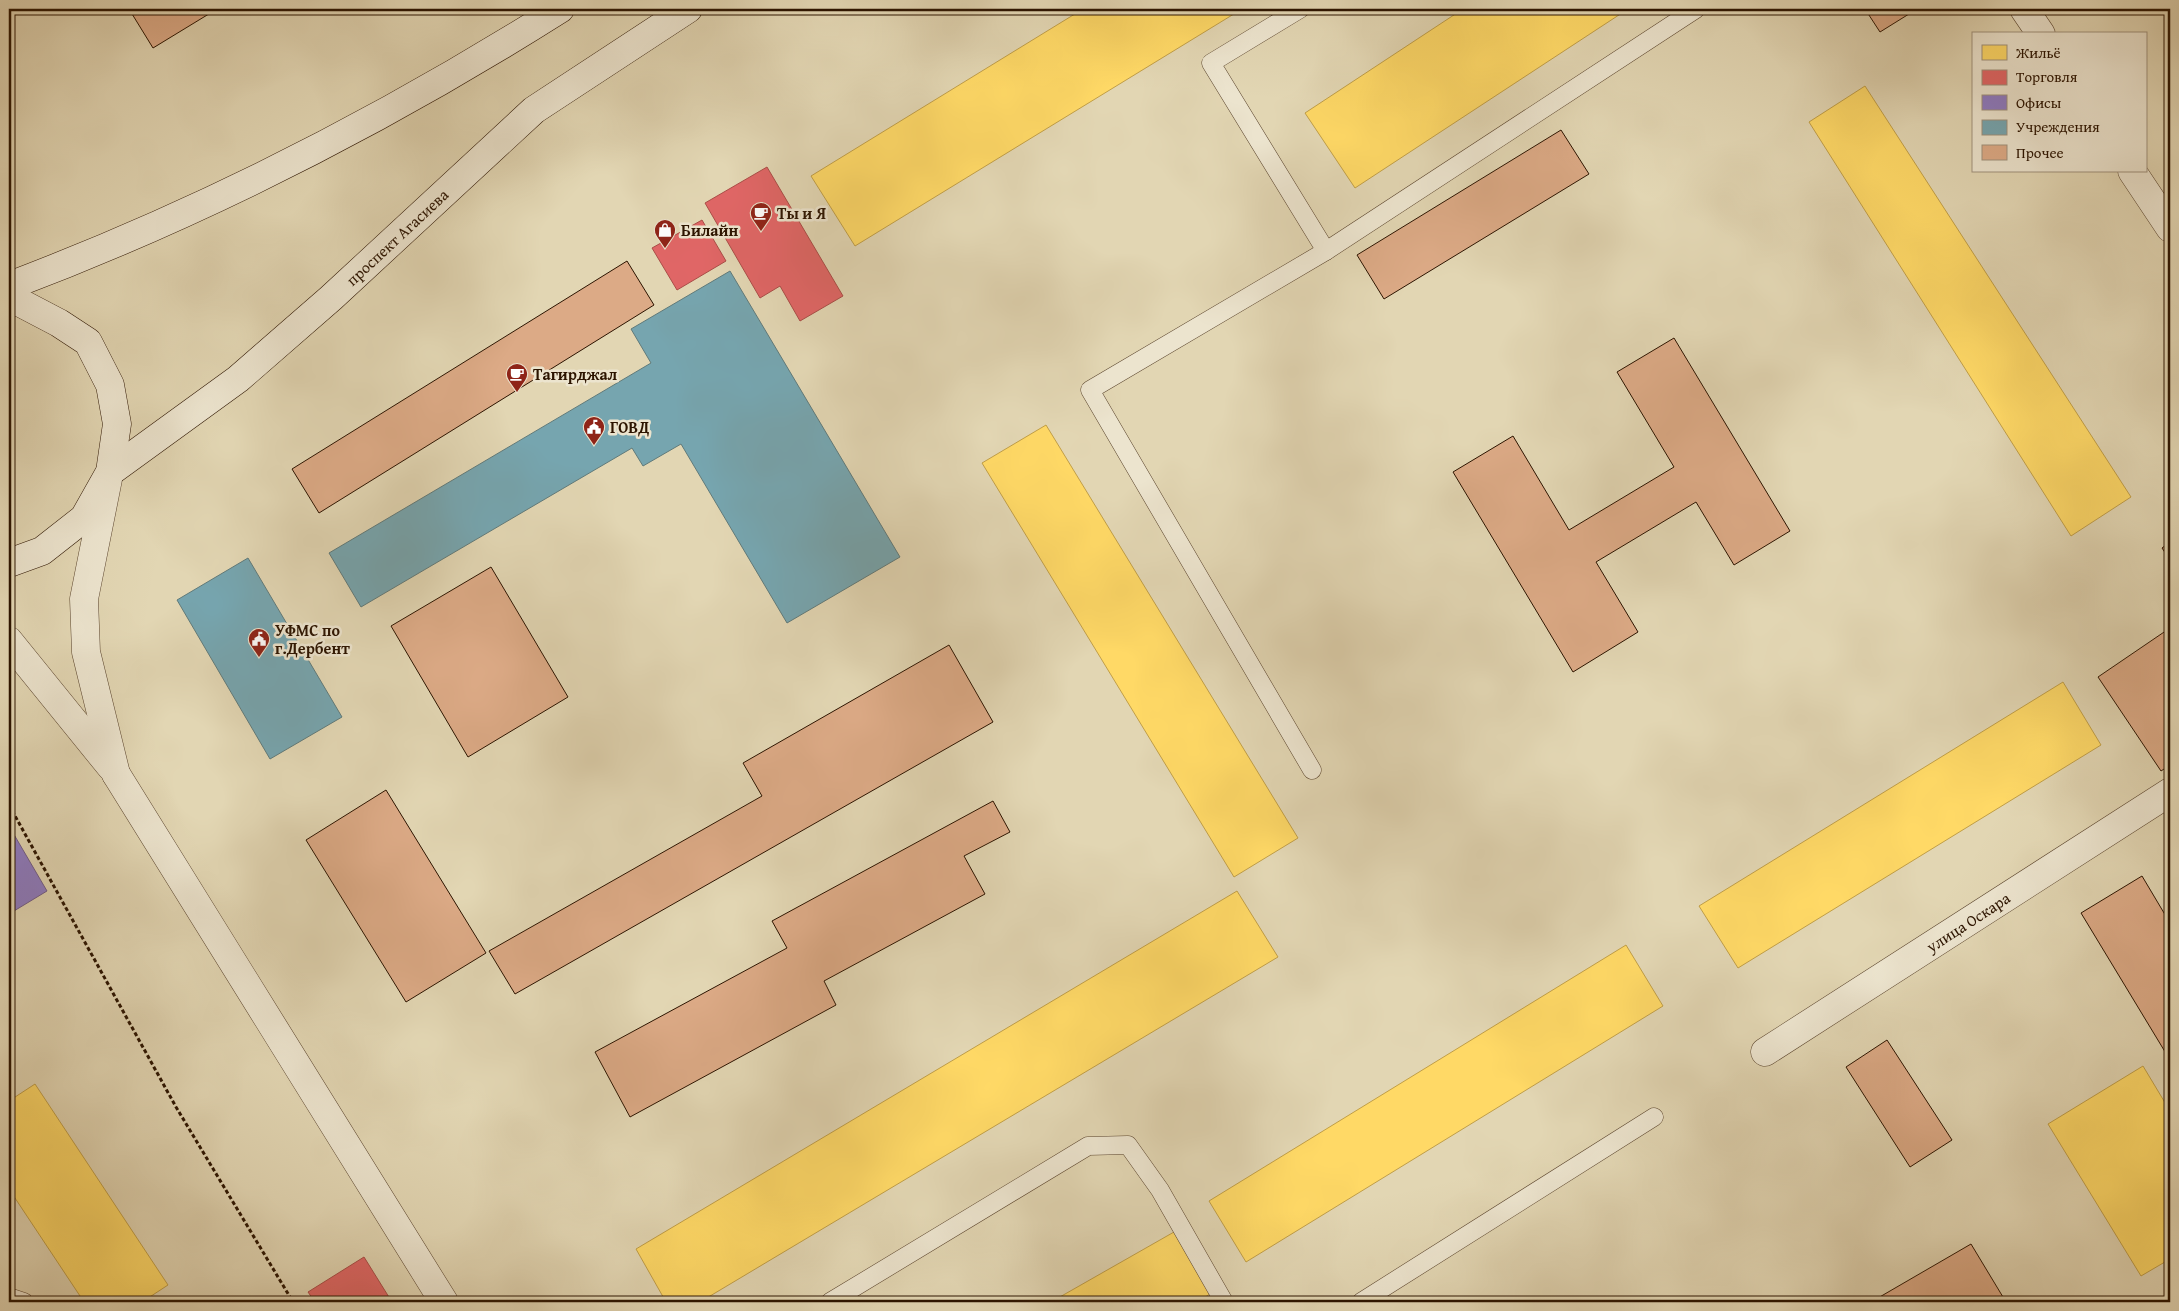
<svg xmlns="http://www.w3.org/2000/svg" width="2179" height="1311" font-family="'Gentium Book Plus',serif">
<rect width="100%" height="100%" fill="#e2d6b3"/>
<filter id="stains"><feTurbulence type="fractalNoise" baseFrequency=".004" numOctaves="4"/><feColorMatrix values="0 0 0 0 .2 0 0 0 0 .09 0 0 0 0 .02 0 0 0 .5 -.17"/></filter>
<radialGradient id="worn" r=".72"><stop offset=".6" stop-color="#630" stop-opacity="0"/><stop offset="1" stop-color="#630" stop-opacity=".3"/></radialGradient>
<g fill="#ffd966" stroke="#c09e47">
<path d="M1083 9H1242L855 246 811 176Z"/>
<path d="M1463 9H1628L1355 188 1305 113Z"/>
<path d="M1865 86 2131 497 2071 536 1809 122Z"/>
<path d="M1046 425 1298 838 1234 877 982 463Z"/>
<path d="M2063 682 2101 745 1738 968 1699 906Z"/>
<path d="M1237 891 1278 957 700 1302H666L636 1249Z"/>
<path d="M1626 945 1663 1006 1246 1262 1209 1201Z"/>
<path d="M2143 1066 2170 1111V1259L2141 1276 2048 1124Z"/>
<path d="M35 1084 168 1285 142 1302H84L9 1189V1101Z"/>
<path d="M1174 1232 1210 1294 1197 1302H1051Z"/>
</g>
<g fill="#e06666" stroke="#aa4d47">
<path d="M767 167 843 296 800 321 780 286 760 298 705 203Z"/>
<path d="M702 220 726 261 677 290 652 248Z"/>
<path d="M364 1257 392 1302H315L308 1292Z"/>
</g>
<path fill="#8e7cc3" stroke="#715d88" d="M9 826 47 891 9 914Z"/>
<g fill="#76a5af" stroke="#607a7a">
<path d="M730 271 900 557 787 623 681 444 643 466 632 448 361 607 329 553 651 363 631 329Z"/>
<path d="M248 558 342 717 270 759 177 600Z"/>
</g>
<g fill="#dcaa86" stroke="#2c1400">
<path d="M129 9H217L153 48Z"/>
<path d="M1865 9H1917L1880 32Z"/>
<path d="M1561 130 1589 174 1384 299 1357 255Z"/>
<path d="M627 261 654 305 319 513 292 469Z"/>
<path d="M1674 338 1790 531 1734 565 1696 502 1596 562 1638 632 1573 672 1453 472 1513 436 1569 530 1674 467 1617 372Z"/>
<path d="M2170 542V560L2162 548Z"/>
<path d="M491 567 568 697 468 757 391 626Z"/>
<path d="M2170 628V765L2161 771 2098 677Z"/>
<path d="M949 645 993 722 515 994 489 951 762 796 743 763Z"/>
<path d="M386 790 486 953 406 1002 306 840Z"/>
<path d="M993 801 1010 832 964 856 985 894 824 981 836 1005 630 1117 595 1052 787 948 772 921Z"/>
<path d="M2142 876 2170 923V1060L2081 913Z"/>
<path d="M1887 1040 1952 1140 1910 1167 1846 1067Z"/>
<path d="M1971 1244 2006 1302H1871Z"/>
</g>
<g fill="none" stroke-linecap="round" stroke-linejoin="round">
<g stroke="#5a442d" stroke-width="19">
<g id="service">
<path d="M1300 9 1211 63 1326 251 1090 390 1312 770"/>
<path d="M1326 251 1696 9"/>
<path d="M9 1297 24 1302"/>
<path d="M830 1302 1088 1146 1128 1145 1160 1190 1224 1302"/>
<path d="M1361 1302 1654 1117"/>
</g>
</g>
<g stroke="#5a442d" stroke-width="29">
<g id="minor">
<path d="M2024 9 2041 34"/>
<path d="M2132 171 2170 228"/>
<path d="M116 774 444 1302"/>
<path d="M1765 1052 2170 792"/>
</g>
</g>
<g stroke="#5a442d" stroke-width="29">
<g id="tertiary">
<path d="M108 479 84 599 86 652 116 774"/>
<path d="M9 641 111 767"/>
</g>
</g>
<g stroke="#2c1400" stroke-width="29">
<g id="secondary">
<path d="M9 286C202 213 386 119 560 9"/>
<path d="M9 301H17L59 323 88 342 110 385 117 424 110 472 84 518 42 551 9 563"/>
<path d="M110 472 238 379 331 298 534 110 688 9"/>
</g>
</g>
<path stroke="#2c1400" stroke-width="3" stroke-dasharray="4 2.5" stroke-linecap="butt" d="M9 805 176 1107 293 1302"/>
<use href="#service" stroke="#ece4ce" stroke-width="18"/>
<use href="#minor" stroke="#ece4ce" stroke-width="28"/>
<use href="#tertiary" stroke="#ece4ce" stroke-width="28"/>
<use href="#secondary" stroke="#ece4ce" stroke-width="28"/>
</g>
<defs>
<g id="cafe-pin" transform="scale(1.125)"><path d="M0 17L-7.5 6A9.5 9.5 0 1 1 7.5 6Z" fill="#8f2418" stroke="#ece4ce"/><path d="M-5.5-4.5H6V0H3Q3 3.5 0 3.5H-2.5Q-5.5 3.5-5.5 0ZM3-3.2v2h1.7v-2ZM-6 4.5H4V6H-6Z" fill="#fff"/></g>
<g id="shop-pin" transform="scale(1.125)"><path d="M0 17L-7.5 6A9.5 9.5 0 1 1 7.5 6Z" fill="#8f2418" stroke="#ece4ce"/><path d="M-5-2.5h2.3a2.7 3.5 0 0 1 5.4 0H5L5.5 6h-11ZM-1.5-2.5h3a1.5 2.3 0 0 0-3 0Z" fill="#fff"/></g>
<g id="civic-pin" transform="scale(1.125)"><path d="M0 17L-7.5 6A9.5 9.5 0 1 1 7.5 6Z" fill="#8f2418" stroke="#ece4ce"/><path d="M-.6-6.5H3V-4.5H.6V-3L4-1V1h2V6H-6V1h2V-1L-.6-3ZM-1.2 2.5V6h2.4V2.5Z" fill="#fff"/></g>
</defs>
<g fill-rule="evenodd">
<use href="#cafe-pin" x="761" y="213"/>
<use href="#shop-pin" x="665" y="230"/>
<use href="#cafe-pin" x="517" y="374"/>
<use href="#civic-pin" x="594" y="427"/>
<use href="#civic-pin" x="259" y="639"/>
</g>
<g text-anchor="middle" stroke-width="5" stroke-linejoin="round" paint-order="stroke">
<g font-size="16" font-weight="bold" fill="#2c1400" stroke="#ece4ce" text-anchor="start">
<text x="777" y="219">Ты и Я</text>
<text x="681" y="236">Билайн</text>
<text x="533" y="380">Тагирджал</text>
<text x="610" y="433">ГОВД</text>
<text x="275" y="636">УФМС по<tspan x="275" dy="18">г.Дербент</tspan></text>
</g>
<g font-size="16" fill="#2c1400" stroke="#ece4ce">
<text transform="translate(397 237) rotate(-43)" y="6">проспект Агасиева</text>
<text transform="translate(1968 922) rotate(-33)" y="6">улица Оскара</text>
</g>
</g>
<rect width="2179" height="1311" fill="none" stroke="#e2d6b3" stroke-width="30"/>
<rect x="10" y="10" width="2159" height="1291" fill="none" stroke="#2c1400" stroke-width="2.5"/>
<rect x="15" y="15" width="2149" height="1281" fill="none" stroke="#2c1400"/>
<rect x="1972" y="32" width="175" height="140" fill="#ece4ce" stroke="#9f917c"/>
<rect x="1982" y="45" width="25" height="15" fill="#ffd966" stroke="#9f917c"/>
<text x="2016" y="58" font-size="15" fill="#2c1400">Жильё</text>
<rect x="1982" y="70" width="25" height="15" fill="#e06666" stroke="#9f917c"/>
<text x="2016" y="82" font-size="15" fill="#2c1400">Торговля</text>
<rect x="1982" y="95" width="25" height="15" fill="#8e7cc3" stroke="#9f917c"/>
<text x="2016" y="108" font-size="15" fill="#2c1400">Офисы</text>
<rect x="1982" y="120" width="25" height="15" fill="#76a5af" stroke="#9f917c"/>
<text x="2016" y="132" font-size="15" fill="#2c1400">Учреждения</text>
<rect x="1982" y="145" width="25" height="15" fill="#dcaa86" stroke="#9f917c"/>
<text x="2016" y="158" font-size="15" fill="#2c1400">Прочее</text>
<rect width="100%" height="100%" filter="url(#stains)"/>
<rect width="100%" height="100%" fill="url(#worn)"/>
</svg>
